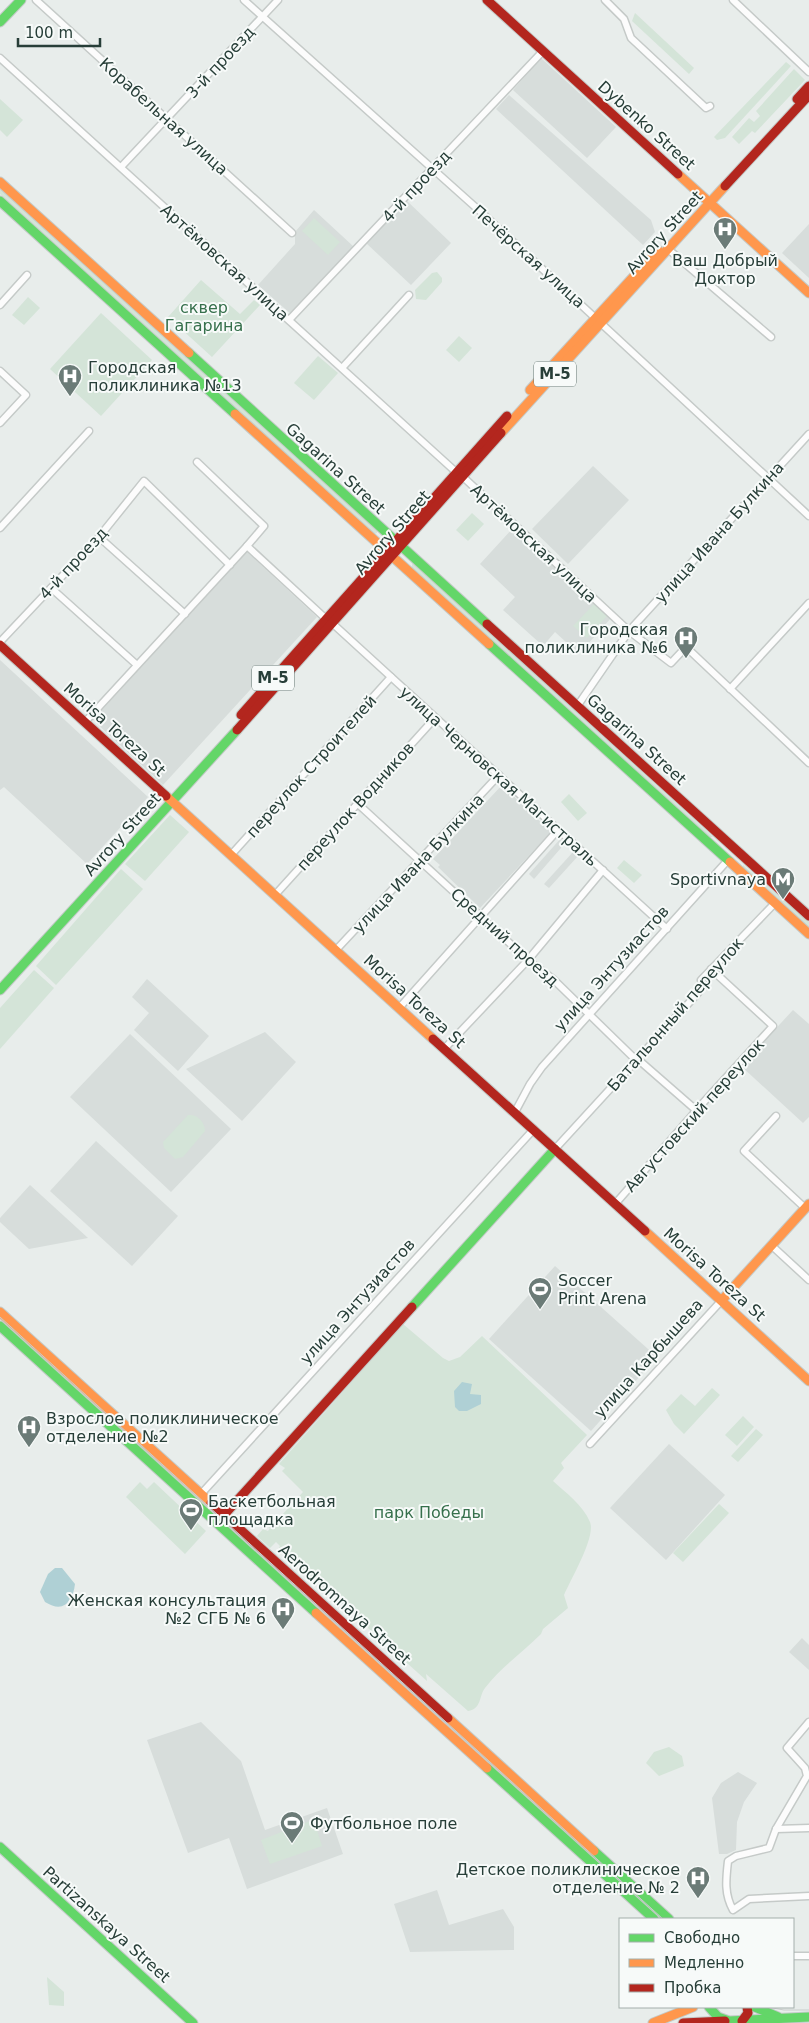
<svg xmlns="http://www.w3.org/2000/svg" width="809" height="2023" font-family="'DejaVu Sans',sans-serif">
<rect width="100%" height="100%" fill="#e8edeb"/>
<g fill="#d7dddb">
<path d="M541 58 616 127 587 158 513 90Z"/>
<path d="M509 95 651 220 655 232 643 245 496 109Z"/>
<path d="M406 200 451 243 411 285 366 243Z"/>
<path d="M314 210 354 247 292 315 258 285 295 244V232Z"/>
<path d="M809 224V278L782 253Z"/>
<path d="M593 466 629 500 568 564 532 529Z"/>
<path d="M513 528 611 618 579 654 555 632 543 646 503 610 515 597 480 564Z"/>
<path d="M246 551 317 617 163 785 93 720Z"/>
<path d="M0 660 148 797 87 864 4 787 0 790Z"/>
<path d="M502 785 551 832 480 908 438 867 440 865 433 859Z"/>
<path d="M562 837 567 841 534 879 529 874Z"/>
<path d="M573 852 578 856 549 888 544 884Z"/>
<path d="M147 979 209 1036 178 1071 134 1030 149 1013 132 997Z"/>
<path d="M793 1010 809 1024V1117L803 1123 741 1066Z"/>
<path d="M265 1032 296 1062 242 1121 186 1069Z"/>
<path d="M130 1034 231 1129 171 1192 70 1097Z"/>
<path d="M96 1141 178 1216 132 1266 50 1191Z"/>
<path d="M30 1185 88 1238 29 1249 0 1222V1218Z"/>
<path d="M555 1266 657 1357 591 1431 489 1339Z"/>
<path d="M669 1444 725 1495 666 1560 610 1508Z"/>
<path d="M802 1638 809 1645V1670L789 1652Z"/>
<path d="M201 1722 241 1761 265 1830 327 1808 343 1854 247 1889 229 1838 188 1853 147 1740Z"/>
<path d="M738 1772 757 1783 744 1802 737 1822 736 1850 727 1854H719L712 1798 721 1783Z"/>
<path d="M437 1890 449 1925 503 1909 514 1927V1950L410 1952 394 1904Z"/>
</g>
<g fill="#d4e4d8">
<path d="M635 13 694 68 689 74 632 21Z"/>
<path d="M786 62 791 66 725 138 717 140 714 137Z"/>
<path d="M794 69 805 80 755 133 752 131 739 144 732 137 749 118 754 122 760 116 756 111Z"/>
<path d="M0 99 23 120 7 137 0 130Z"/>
<path d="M0 188 377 530V533L374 534 0 194Z"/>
<path d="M314 218 340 242 328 255 302 231Z"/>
<path d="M437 272 442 278V282L426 300 416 299 415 290 432 273Z"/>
<path d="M201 280 240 314 254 300 260 305 212 357 168 317Z"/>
<path d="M28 297 40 308 24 325 12 315Z"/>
<path d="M101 313 152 360 101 416 50 369Z"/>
<path d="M459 336 472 348 459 362 446 350Z"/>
<path d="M318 356 338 373 314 400 294 383Z"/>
<path d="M472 513 484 524 468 541 456 530Z"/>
<path d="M412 564 415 565 713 837H710L412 568Z"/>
<path d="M594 604 607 616 587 638 573 626Z"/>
<path d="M569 794 587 813 578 821 561 802Z"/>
<path d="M170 815 189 832 145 881 125 864Z"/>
<path d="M624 860 642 875 634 883 617 868Z"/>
<path d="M743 865 809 922V928L743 868Z"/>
<path d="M121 869 143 889 56 985 36 966Z"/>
<path d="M34 970 54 988 0 1049V1008Z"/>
<path d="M188 1115C197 1114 205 1122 205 1131L183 1157 175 1159 164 1148 163 1142Z"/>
<path d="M403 1324 443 1358 449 1361 460 1357 482 1336 587 1435 561 1463 564 1468 553 1481C565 1492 583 1505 590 1522 596 1537 571 1579 564 1595L568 1608 543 1629 541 1634C522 1653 501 1667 485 1688 479 1695 482 1709 468 1711L426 1674 427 1681 279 1548 280 1546 276 1542 270 1548 257 1536 263 1529 268 1531 270 1528 266 1526H272L303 1492 282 1471 285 1468 279 1464Z"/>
<path d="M712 1388 720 1395 684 1434 674 1424 666 1410 681 1394 695 1406Z"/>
<path d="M743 1416 754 1427 737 1446 725 1435Z"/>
<path d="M756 1429 763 1435 738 1462 731 1456Z"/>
<path d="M140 1482 147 1489 154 1482 206 1531 185 1554 126 1497Z"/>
<path d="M719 1504 729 1513 683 1562 673 1553Z"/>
<path d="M669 1747 682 1756 684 1766 659 1776 646 1763 654 1752Z"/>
<path d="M310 1821 315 1824 322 1846 270 1864 261 1840Z"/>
<path d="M47 1977 64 1992V2006L49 2005Z"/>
</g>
<g fill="#afd0d5">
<path d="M462 1382 472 1384 470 1394 481 1395V1404L467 1411H459L455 1407 454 1391Z"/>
<path d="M55 1568H62L75 1584C73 1601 64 1614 45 1602L40 1592 48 1574Z"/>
</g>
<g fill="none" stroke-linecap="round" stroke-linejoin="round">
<g stroke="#c5cac8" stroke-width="9">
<g id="street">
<path d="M36 0 292 233"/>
<path d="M244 0 482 213 809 516"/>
<path d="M605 0 624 19 631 38 706 108 710 106"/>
<path d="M733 0 809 72"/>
<path d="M0 58 456 472"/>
<path d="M121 167 278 0"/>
<path d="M668 249 771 337"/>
<path d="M0 305 27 275"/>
<path d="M289 320 543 51"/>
<path d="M342 368 409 295"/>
<path d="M0 371 26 395 0 423"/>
<path d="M197 462 264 526 247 546 325 618"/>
<path d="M462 476 629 631 671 663 686 647 809 763"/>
<path d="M0 528 89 431"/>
<path d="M99 537 185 614"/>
<path d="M51 588 137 665"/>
<path d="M332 623 667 929"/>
<path d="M0 642 99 537 144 481 230 565"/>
<path d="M730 689 809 603"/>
<path d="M578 705 629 631 809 434"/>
<path d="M85 722 247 546"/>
<path d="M358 804 528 960 553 979 636 1060 641 1062 696 1110"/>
<path d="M231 855 391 677"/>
<path d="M275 895 435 718"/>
<path d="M336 950 499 775"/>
<path d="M400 1007 558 830"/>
<path d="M445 1048 528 960 603 870"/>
<path d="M515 1112 530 1084 542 1067 728 860"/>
<path d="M776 1116 744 1151 805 1208"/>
<path d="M555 1149 698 993 703 983 701 980 775 903"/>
<path d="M616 1203 702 1104 773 1026 711 969"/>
<path d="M771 1245 809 1280"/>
<path d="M590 1444 722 1300"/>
<path d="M201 1494 534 1129"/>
<path d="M809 1722 787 1748 805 1768 807 1776 776 1829 769 1848 736 1856 728 1861C726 1879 724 1894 733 1910L749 1899 809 1896"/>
<path d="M776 1829 809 1828"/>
<path d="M793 1956H809"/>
</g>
</g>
<g stroke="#c4cac8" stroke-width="11">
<g id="fast">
<path d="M0 22 21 0"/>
<path d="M0 201 235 414"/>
<path d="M189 353 487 624"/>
<path d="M489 644 730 862"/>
<path d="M0 990 237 730"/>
<path d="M412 1307 555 1149"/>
<path d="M0 1326 316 1613"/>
<path d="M487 1768 654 1919"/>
<path d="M0 1847 193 2023"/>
<path d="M594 1851 669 1919"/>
<path d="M709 2007 718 2017 729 2021 809 2017"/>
<path d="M755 2007 778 2017"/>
</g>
</g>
<g stroke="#c4cac8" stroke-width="11">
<g id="slow">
<path d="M678 174 809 293"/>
<path d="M0 182 189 353"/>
<path d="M530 390 658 250"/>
<path d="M235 414 489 644"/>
<path d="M501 433 725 186"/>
<path d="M166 796 433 1039"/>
<path d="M730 862 809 934"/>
<path d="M645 1231 809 1381"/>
<path d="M722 1300 809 1204"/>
<path d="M0 1312 211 1503"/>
<path d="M316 1613 487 1768"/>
<path d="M448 1718 594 1851"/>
<path d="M653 2023 693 2007"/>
</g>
</g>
<g stroke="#c4cac8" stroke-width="11">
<g id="jam">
<path d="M487 0 678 174"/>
<path d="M797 99 809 86"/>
<path d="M725 186 809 95"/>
<path d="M487 624 809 916"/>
<path d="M0 645 166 796"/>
<path d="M241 715 507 416"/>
<path d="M237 730 501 433"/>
<path d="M433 1039 645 1231"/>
<path d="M211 1503 448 1718"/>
<path d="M224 1515 412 1307"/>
<path d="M742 2021 748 2013 747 2007"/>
<path d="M683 2023 725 2021"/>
</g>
</g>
<use href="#street" stroke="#fcfcfc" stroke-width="6"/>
<use href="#fast" stroke="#63d668" stroke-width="9"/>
<use href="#slow" stroke="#ff974d" stroke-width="9"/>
<use href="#jam" stroke="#b3261e" stroke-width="9"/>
<g stroke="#c9cccb" stroke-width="1">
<path d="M0 1317 663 1919"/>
<path d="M767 2007 784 2010H809"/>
</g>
</g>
<defs>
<g id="hospital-pin" transform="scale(1.25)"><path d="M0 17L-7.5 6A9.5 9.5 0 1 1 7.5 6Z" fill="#6b7b77" stroke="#f7faf9"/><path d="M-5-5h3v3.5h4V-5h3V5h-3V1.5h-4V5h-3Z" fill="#fff"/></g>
<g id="metro-pin" transform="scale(1.25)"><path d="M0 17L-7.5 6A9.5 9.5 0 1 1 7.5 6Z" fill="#6b7b77" stroke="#f7faf9"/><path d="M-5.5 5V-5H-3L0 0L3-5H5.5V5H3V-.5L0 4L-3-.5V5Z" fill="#fff"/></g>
<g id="stadium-pin" transform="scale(1.25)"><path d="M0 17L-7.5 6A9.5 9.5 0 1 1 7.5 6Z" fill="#6b7b77" stroke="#f7faf9"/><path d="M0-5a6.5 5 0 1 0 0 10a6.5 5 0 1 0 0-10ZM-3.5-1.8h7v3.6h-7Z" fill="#fff"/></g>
</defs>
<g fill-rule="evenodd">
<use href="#hospital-pin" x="725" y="229"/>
<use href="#hospital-pin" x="70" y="376"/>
<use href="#hospital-pin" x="686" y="638"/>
<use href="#metro-pin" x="783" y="879"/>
<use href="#stadium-pin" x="540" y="1289"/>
<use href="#hospital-pin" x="29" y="1427"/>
<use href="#stadium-pin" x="191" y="1510"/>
<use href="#hospital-pin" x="283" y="1609"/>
<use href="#stadium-pin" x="292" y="1823"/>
<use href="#hospital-pin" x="698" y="1878"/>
</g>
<g text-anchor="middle" stroke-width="4" stroke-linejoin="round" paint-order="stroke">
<g fill="#f7faf9" stroke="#657672" stroke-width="1">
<rect x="534" y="361.5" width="42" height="25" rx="4"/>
<rect x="252" y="665.5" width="42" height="25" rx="4"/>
</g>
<g font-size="15" font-weight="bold" fill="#273e38">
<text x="555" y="379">М-5</text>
<text x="273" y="683">М-5</text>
</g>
<g font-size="16" fill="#273e38" stroke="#f7faf9">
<text transform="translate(220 62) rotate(-47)" y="6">3-й проезд</text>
<text transform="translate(164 116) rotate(42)" y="6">Корабельная улица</text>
<text transform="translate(647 125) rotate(42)" y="6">Dybenko Street</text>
<text transform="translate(416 186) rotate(-47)" y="6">4-й проезд</text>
<text transform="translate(664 232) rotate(-48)" y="6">Avrory Street</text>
<text transform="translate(529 256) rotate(42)" y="6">Печёрская улица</text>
<text transform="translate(225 262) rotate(42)" y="6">Артёмовская улица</text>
<text transform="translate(336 468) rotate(42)" y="6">Gagarina Street</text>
<text transform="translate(392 532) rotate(-49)" y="6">Avrory Street</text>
<text transform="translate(719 532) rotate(-48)" y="6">улица Ивана Булкина</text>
<text transform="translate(534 543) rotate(43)" y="6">Артёмовская улица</text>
<text transform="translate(73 563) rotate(-47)" y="6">4-й проезд</text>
<text transform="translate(115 729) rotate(42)" y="6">Morisa Toreza St</text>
<text transform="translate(637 739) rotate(42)" y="6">Gagarina Street</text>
<text transform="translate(311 766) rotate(-48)" y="6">переулок Строителей</text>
<text transform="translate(499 776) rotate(42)" y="6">улица Черновская Магистраль</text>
<text transform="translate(355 806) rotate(-48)" y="6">переулок Водников</text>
<text transform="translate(122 834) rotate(-48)" y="6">Avrory Street</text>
<text transform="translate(418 863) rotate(-47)" y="6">улица Ивана Булкина</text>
<text transform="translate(505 937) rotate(42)" y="6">Средний проезд</text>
<text transform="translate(611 968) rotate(-48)" y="6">улица Энтузиастов</text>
<text transform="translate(415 1001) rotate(42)" y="6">Morisa Toreza St</text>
<text transform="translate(675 1014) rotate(-49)" y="6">Батальонный переулок</text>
<text transform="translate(694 1115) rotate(-48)" y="6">Августовский переулок</text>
<text transform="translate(715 1274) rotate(42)" y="6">Morisa Toreza St</text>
<text transform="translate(357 1301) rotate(-48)" y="6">улица Энтузиастов</text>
<text transform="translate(648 1358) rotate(-48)" y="6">улица Карбышева</text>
<text transform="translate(345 1604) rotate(42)" y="6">Aerodromnaya Street</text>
<text transform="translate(107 1924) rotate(42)" y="6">Partizanskaya Street</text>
</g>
<g font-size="16" fill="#273e38" stroke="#f7faf9" text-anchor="start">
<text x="725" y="266" text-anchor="middle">Ваш Добрый<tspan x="725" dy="18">Доктор</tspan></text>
<text x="88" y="373">Городская<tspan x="88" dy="18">поликлиника №13</tspan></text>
<text x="668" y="635" text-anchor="end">Городская<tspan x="668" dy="18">поликлиника №6</tspan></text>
<text x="766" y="885" text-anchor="end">Sportivnaya</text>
<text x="558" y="1286">Soccer<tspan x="558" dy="18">Print Arena</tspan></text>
<text x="46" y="1424">Взрослое поликлиническое<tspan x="46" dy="18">отделение №2</tspan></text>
<text x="208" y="1507">Баскетбольная<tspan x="208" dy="18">площадка</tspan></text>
<text x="266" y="1606" text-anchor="end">Женская консультация<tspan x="266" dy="18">№2 СГБ № 6</tspan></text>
<text x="310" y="1829">Футбольное поле</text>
<text x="680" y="1875" text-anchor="end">Детское поликлиническое<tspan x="680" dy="18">отделение № 2</tspan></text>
</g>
<g font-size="16" fill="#36704c" stroke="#f7faf9">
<text x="204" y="313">сквер<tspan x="204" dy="18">Гагарина</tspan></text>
<text x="429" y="1518">парк Победы</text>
</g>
</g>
<rect x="619" y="1918" width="175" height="90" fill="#f7faf9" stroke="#a4afac"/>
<rect x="629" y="1934" width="25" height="8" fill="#63d668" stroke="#a4afac"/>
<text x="664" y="1943" font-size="15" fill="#273e38">Свободно</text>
<rect x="629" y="1959" width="25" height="8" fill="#ff974d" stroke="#a4afac"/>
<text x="664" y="1968" font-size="15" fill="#273e38">Медленно</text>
<rect x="629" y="1984" width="25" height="8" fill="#b3261e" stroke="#a4afac"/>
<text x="664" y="1993" font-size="15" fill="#273e38">Пробка</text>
<path d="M18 38v8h82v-8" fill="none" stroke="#273e38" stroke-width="2.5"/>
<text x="25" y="38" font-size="15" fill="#273e38" stroke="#f7faf9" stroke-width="4" paint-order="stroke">100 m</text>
</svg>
